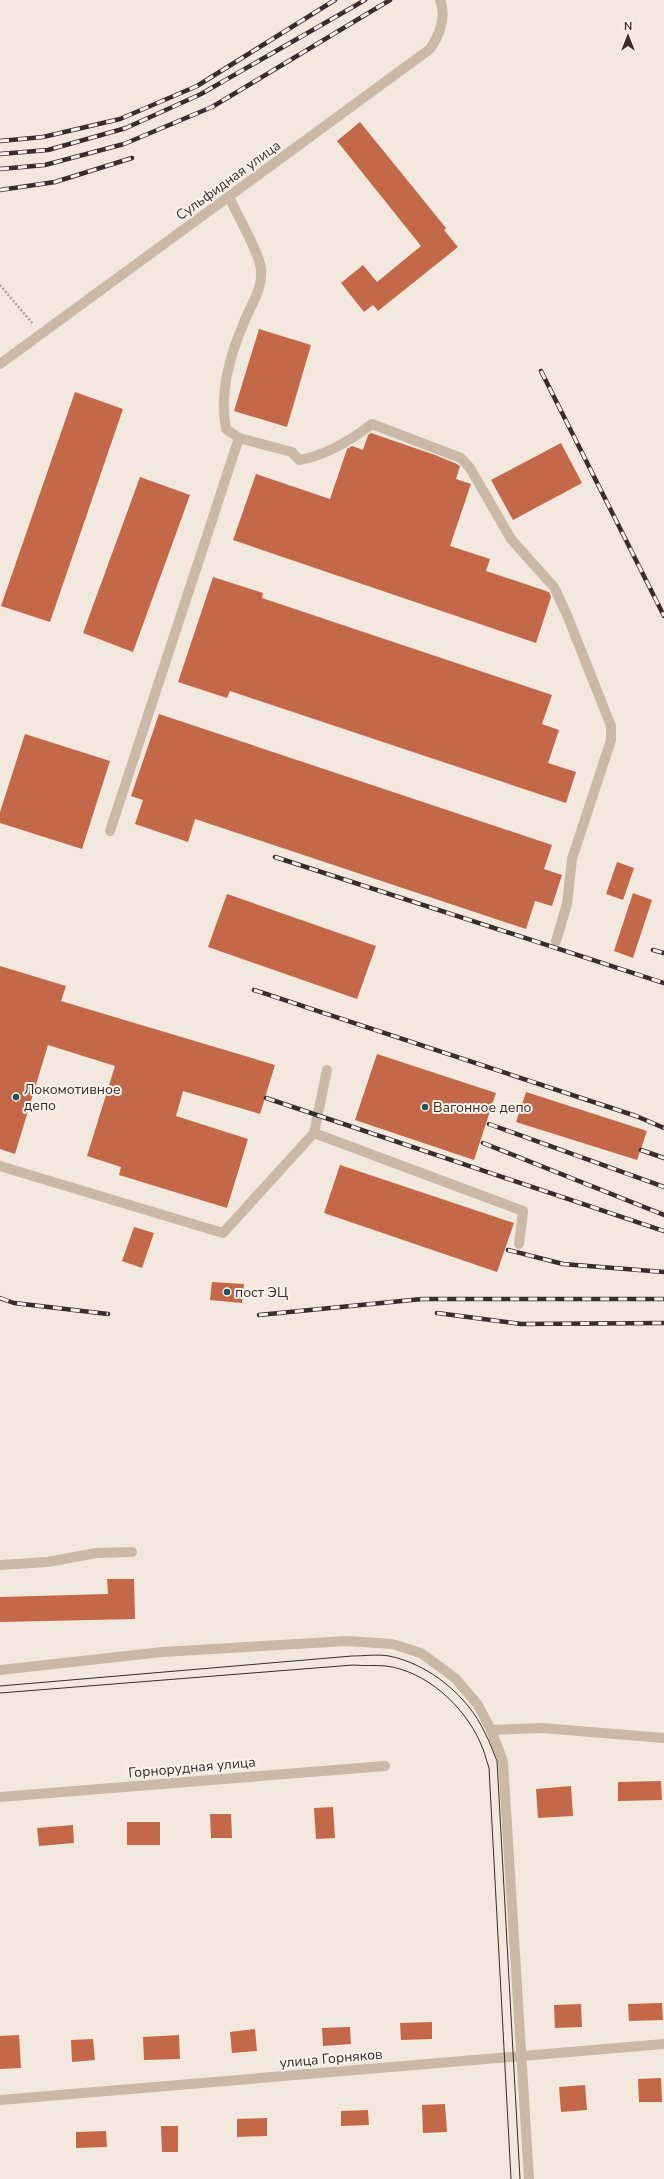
<svg xmlns="http://www.w3.org/2000/svg" width="664" height="2179" font-family="'Nunito Sans',sans-serif">
<rect width="100%" height="100%" fill="#f2e8dd"/>
<g fill="#c36849">
<path d="M360 122 446 228 444 230 458 247 378 311 373 305 364 312 341 283 363 265 377 282 421 246 337 141Z"/>
<path d="M259 329 311 345 287 427 234 411Z"/>
<path d="M75 392 123 409 50 622 1 606Z"/>
<path d="M371 433 435 455 457 464 460 466 456 479 471 484 450 546 490 559 486 571 549 592 551 597 536 643 233 540 256 474 330 499 347 449 352 446 363 450 368 435Z"/>
<path d="M561 443 582 483 513 520 491 480Z"/>
<path d="M140 477 190 495 133 652 83 633Z"/>
<path d="M213 577 263 593 262 598 552 695 542 724 559 730 548 763 576 772 566 803 230 691 227 698 178 682Z"/>
<path d="M159 714 552 845 544 869 562 875 552 906 535 901 526 929 195 819 188 842 135 824 143 800 131 796Z"/>
<path d="M25 734 110 761 82 849 0 823V812Z"/>
<path d="M617 862 634 868 623 900 606 894Z"/>
<path d="M633 893 652 900 633 958 614 951Z"/>
<path d="M227 894 376 946 357 999 208 947Z"/>
<path d="M0 966 66 986 61 1001 275 1065 260 1114 183 1091 176 1116 248 1139 227 1208 119 1175 121 1167 87 1156 115 1066 48 1045 15 1154 0 1149Z"/>
<path d="M377 1054 496 1093 474 1160 355 1120Z"/>
<path d="M526 1092 647 1131 637 1160 516 1122Z"/>
<path d="M340 1165 514 1223 497 1272 324 1213Z"/>
<path d="M134 1227 154 1233 142 1268 122 1261Z"/>
<path d="M212 1282 244 1284 242 1303 210 1300Z"/>
<path d="M107 1579H134L135 1619 0 1622V1597L108 1594Z"/>
<path d="M661 1781 662 1800 618 1801V1782Z"/>
<path d="M571 1786 573 1816 538 1818 536 1789Z"/>
<path d="M333 1807 335 1838 316 1839 314 1808Z"/>
<path d="M210 1814H231L232 1838H211Z"/>
<rect x="127" y="1822" width="33" height="23"/>
<path d="M73 1825 74 1843 39 1846 37 1828Z"/>
<path d="M662 2003 663 2020 629 2021 628 2004Z"/>
<path d="M581 2004 582 2027 555 2028 554 2005Z"/>
<path d="M432 2022V2039L401 2040 400 2023Z"/>
<path d="M350 2027 351 2044 323 2046 322 2028Z"/>
<path d="M255 2029 257 2051 232 2053 230 2032Z"/>
<path d="M19 2035 21 2068 0 2069V2036Z"/>
<path d="M179 2035 180 2059 144 2060 143 2037Z"/>
<path d="M93 2039 95 2060 72 2062 71 2040Z"/>
<path d="M661 2078 662 2102H639L638 2079Z"/>
<path d="M585 2085 587 2110 561 2112 559 2087Z"/>
<path d="M445 2104 447 2132 423 2133 422 2105Z"/>
<path d="M368 2110 369 2125 341 2126V2111Z"/>
<path d="M267 2118V2136L237 2137V2119Z"/>
<path d="M161 2126H178V2152H162Z"/>
<path d="M106 2131 107 2147 76 2148V2132Z"/>
</g>
<g fill="none" stroke-linecap="round" stroke-linejoin="round">
<path stroke="#b6a293" stroke-width="2.5" stroke-dasharray="2 2" stroke-linecap="butt" d="M0 285 33 324"/>
<g stroke="#cab8a9" stroke-width="10">
<path d="M0 364 430 49C439 36 447 16 440 0"/>
<path d="M239 438 292 452 299 460C326 456 351 440 372 424L461 458 470 468 511 539 554 587 567 615 611 726V740L572 859 567 904 556 941"/>
<path d="M110 831 239 438 226 429C219 392 230 355 245 320 252 303 263 288 261 269 260 254 236 213 229 197"/>
<path d="M314 1133 523 1211 519 1244"/>
<path d="M0 1166 223 1233 314 1133 327 1070"/>
<path d="M0 1565 48 1562 96 1553 132 1552"/>
<path d="M0 1670 162 1652 347 1641 392 1644 421 1653 455 1678 478 1705 491 1730 503 1761 529 2179"/>
<path d="M491 1730 542 1728 664 1738"/>
<path d="M0 1797 385 1766"/>
<path d="M0 2100 664 2044"/>
</g>
<g stroke="#372d29" stroke-width="1">
<path d="M0 1686 352 1656C364 1656 378 1654 389 1656 429 1664 468 1696 485 1733 490 1742 493 1752 497 1761L520 2179"/>
<path d="M0 1693 353 1665C364 1666 375 1665 386 1666 426 1671 464 1706 480 1742 484 1750 486 1759 489 1768L511 2179"/>
</g>
<g stroke="#372d29" stroke-width="4.5">
<g id="rail">
<path d="M0 141 43 137 120 119 197 86 335 0"/>
<path d="M0 154 48 150 126 128 201 94 365 0"/>
<path d="M0 169 45 165 124 144 212 107 390 0"/>
<path d="M0 190 55 182 132 158"/>
<path d="M541 371 664 616"/>
<path d="M275 857 664 983"/>
<path d="M653 950 664 953"/>
<path d="M254 990 636 1116 664 1128"/>
<path d="M266 1098 664 1231"/>
<path d="M489 1124 664 1187"/>
<path d="M483 1143 664 1215"/>
<path d="M641 1150 664 1158"/>
<path d="M508 1250 563 1264 664 1272"/>
<path d="M0 1298 14 1303 108 1314"/>
<path d="M437 1313 521 1324 664 1323"/>
<path d="M259 1315 422 1299H664"/>
</g>
</g>
<use href="#rail" stroke="#f9f2e9" stroke-width="3" stroke-dasharray="9" stroke-linecap="butt"/>
</g>
<g fill="#1f5458" stroke="#f9f2e9" stroke-width="1.5">
<circle cx="16" cy="1097" r="4"/>
<circle cx="425" cy="1107" r="4"/>
<circle cx="227" cy="1292" r="4"/>
</g>
<g text-anchor="middle" stroke-width="4" stroke-linejoin="round" paint-order="stroke">
<g font-size="14" fill="#372d29" stroke="#f9f2e9">
<text transform="translate(228 180) rotate(-36)" y="5">Сульфидная улица</text>
<text transform="translate(192 1767) rotate(-5)" y="5">Горнорудная улица</text>
<text transform="translate(331 2058) rotate(-5)" y="5">улица Горняков</text>
</g>
<g font-size="14" fill="#372d29" stroke="#f9f2e9" text-anchor="start">
<text x="24" y="1094">Локомотивное<tspan x="24" dy="16">депо</tspan></text>
<text x="433" y="1112">Вагонное депо</text>
<text x="235" y="1297">пост ЭЦ</text>
</g>
</g>
<g transform="translate(628 36)" stroke="#f9f2e9" stroke-width="3" paint-order="stroke">
<path d="M0-3L7 15L0 10L-7 15Z" fill="#372d29"/>
<text y="-6" font-size="11" font-weight="bold" text-anchor="middle" fill="#372d29">N</text>
</g>
</svg>
